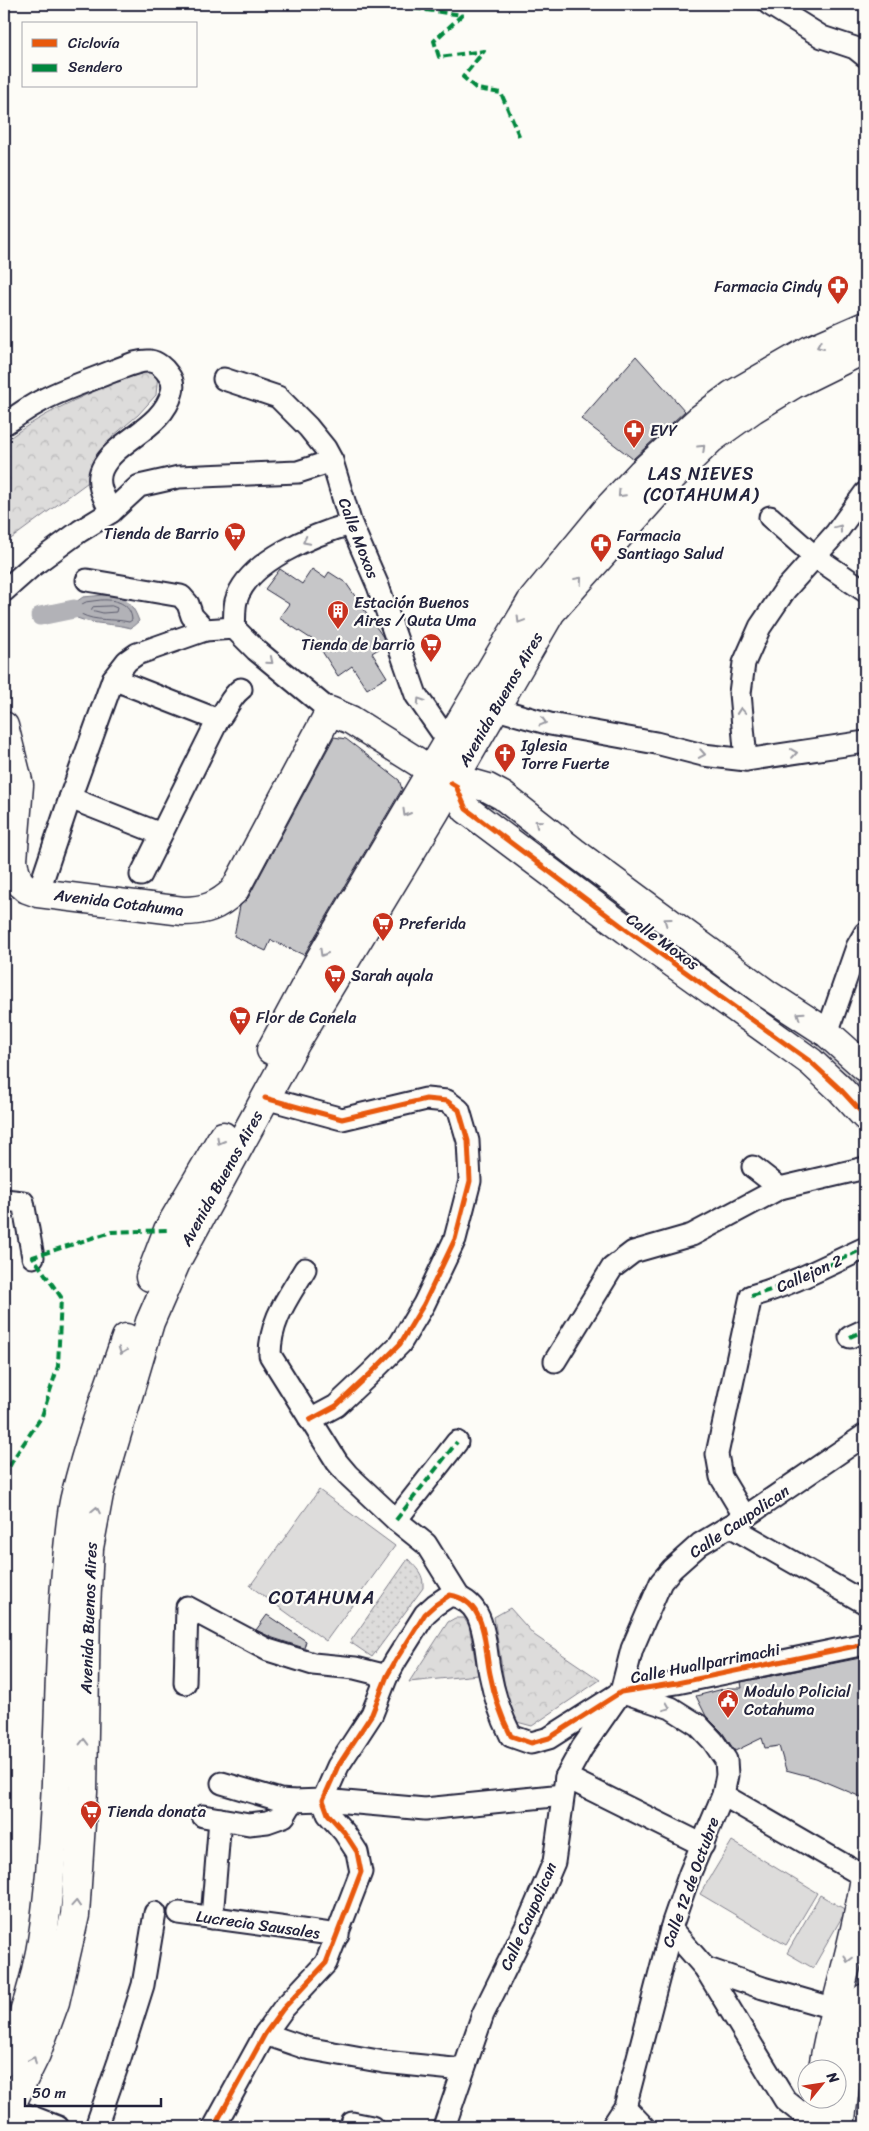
<svg xmlns="http://www.w3.org/2000/svg" width="869" height="2131" font-family="Sriracha,sans-serif">
<defs>
<pattern id="grass-dots" width="8" height="8" patternUnits="userSpaceOnUse" patternTransform="scale(1.25)"><rect width="8" height="8" fill="#dddcdb"/><path d="M2 2h.1M6 6h.1" fill="none" stroke="#bdbcbd" stroke-width="1.8" stroke-linecap="round"/></pattern>
<pattern id="park-crowns" width="20" height="18" patternUnits="userSpaceOnUse" patternTransform="scale(1.25)"><rect width="20" height="18" fill="#dddcdb"/><path d="M2 6a3 3 0 1 1 6 0M12 15a3 3 0 1 1 6 0" fill="none" stroke="#bdbcbd"/></pattern>
</defs>
<rect width="100%" height="100%" fill="#fdfcf7"/>
<filter id="ink" filterUnits="userSpaceOnUse"><feTurbulence type="fractalNoise" baseFrequency=".02" numOctaves="2"/><feDisplacementMap in="SourceGraphic" scale="10" xChannelSelector="R" yChannelSelector="G"/><feConvolveMatrix kernelMatrix="1 2 1 2 8 2 1 2 1" color-interpolation-filters="sRGB"/></filter>
<g filter="url(#ink)">
<g fill="url(#grass-dots)" stroke="#807f8b">
<path d="M475 792 865 1078V1094L855 1081 810 1044 640 926 475 798Z"/>
<path d="M408 1559C417 1569 424 1574 423 1588L372 1657 350 1642Z"/>
</g>
<g fill="url(#park-crowns)" stroke="#807f8b">
<path d="M154 369 158 374 156 395 138 415 113 436 91 480 4 544V442C49 408 101 387 154 369Z"/>
<path d="M510 1608 534 1635 600 1680 532 1726 517 1722 509 1713 494 1617Z"/>
<path d="M455 1618H464L469 1626 478 1675 409 1682 448 1622Z"/>
</g>
<g fill="#dddcdb" stroke="#807f8b">
<path d="M319 1490 395 1546 326 1641 250 1586Z"/>
<path d="M732 1841 817 1893 786 1945 700 1894Z"/>
<path d="M820 1895 846 1910 813 1968 787 1953Z"/>
</g>
<path fill="#b2b2b7" stroke="#787885" d="M115 594C129 601 134 607 139 621L131 628C112 623 95 625 77 618L73 604 83 597Z"/>
<g fill="none" stroke-linecap="round" stroke-linejoin="round">
<g stroke="#5c5c6d" stroke-width="1">
<path d="M101 600C115 599 131 603 132 620L129 622C112 618 96 622 81 614L80 605 86 602Z"/>
<path d="M112 606 117 608 116 612 103 613 91 610 93 607Z"/>
</g>
<path stroke="#b2b2b7" stroke-width="19" d="M40 616 74 609"/>
</g>
<g fill="#c6c6c8" stroke="#22223b">
<path d="M636 356 685 411 633 459 581 419Z"/>
<path d="M280 569 302 584 312 569 325 578 329 572 346 583 383 637 385 645 372 653 387 677 367 689 352 666 338 676 316 642 279 618 289 604 265 589Z"/>
<path d="M334 737 346 739 399 780 402 789 304 955 271 940 266 951 234 936 240 906 248 898Z"/>
<path d="M267 1615 306 1641 304 1648 273 1638 256 1630Z"/>
<path d="M865 1657V1786L861 1797 816 1778 786 1770 779 1746 765 1748 762 1738 735 1751 722 1732 706 1716 696 1696 727 1688H742L741 1682Z"/>
</g>
<g fill="none" stroke-linecap="round" stroke-linejoin="round">
<g stroke="#22223b" stroke-width="25">
<g id="street">
<path d="M769 4 822 37 855 48 865 56"/>
<path d="M224 379 278 397 308 427 325 448 332 461 351 524 378 586 416 695 448 741"/>
<path d="M4 424C16 417 27 408 39 402 62 389 89 381 113 371 125 367 137 360 150 361 157 362 164 368 168 374 172 379 174 385 172 392 163 429 115 440 102 469 95 484 105 499 111 512"/>
<path d="M770 517 814 556 865 591"/>
<path d="M87 580 181 596 188 604 192 616 205 630"/>
<path d="M4 591 31 567 80 531 111 512 139 486 179 477 298 472 332 461"/>
<path d="M234 628C235 619 234 609 236 601 247 561 315 534 351 524"/>
<path d="M113 679 218 720"/>
<path d="M482 705 550 724 656 743 703 755 746 760 865 742"/>
<path d="M746 760 740 693 744 663 760 627 785 590 836 533 865 493"/>
<path d="M70 798 161 834"/>
<path d="M141 875 218 720C226 711 231 696 241 689"/>
<path d="M38 893 70 798 113 679 127 661 137 654 205 630 234 628 256 650 330 711"/>
<path d="M827 1033 857 947 865 933"/>
<path d="M265 1098 342 1119 426 1099 447 1101 459 1110 468 1141 470 1181 455 1239 424 1304 400 1344 370 1374 336 1406 310 1420"/>
<path d="M753 1167 780 1188"/>
<path d="M4 1200 23 1202 33 1257"/>
<path d="M305 1269C288 1298 270 1320 270 1355L337 1462 348 1475 396 1520 426 1544 459 1597"/>
<path d="M850 1337 865 1330"/>
<path d="M555 1361 612 1268 633 1252 692 1235 780 1188 865 1168"/>
<path d="M745 1517 721 1477 717 1454 751 1296C791 1285 828 1265 865 1248"/>
<path d="M396 1520 457 1442"/>
<path d="M730 1526 865 1603"/>
<path d="M185 1683 187 1607 268 1650 313 1664 355 1668 387 1676"/>
<path d="M566 1777 703 1845"/>
<path d="M222 1783 280 1800 293 1801 323 1800 425 1809 563 1795"/>
<path d="M723 1795 865 1877"/>
<path d="M203 1816 249 1824 267 1822 284 1816 293 1801"/>
<path d="M179 1913 338 1935"/>
<path d="M212 1918 220 1819"/>
<path d="M671 1929 705 1968 785 2100 819 2127"/>
<path d="M705 1968 763 1988 836 2009"/>
<path d="M265 2034 306 2048 384 2062 463 2070"/>
<path d="M625 2107 644 2127"/>
<path d="M9 2108 58 2127"/>
<path d="M352 2123 372 2127"/>
<path d="M96 2127 119 2061 143 1985 155 1913"/>
<path d="M214 2127 265 2034 283 2009 326 1963 361 1872 357 1852 344 1832 328 1814 323 1800 338 1766 372 1714 387 1676 396 1660 425 1614 435 1605 450 1595C462 1597 471 1603 477 1614 486 1631 486 1655 490 1674 494 1695 501 1716 511 1736L531 1743 549 1738 621 1692 677 1683 865 1644"/>
<path d="M444 2127 483 2014 527 1925 554 1862 566 1777 582 1748 621 1692 632 1649 661 1582 672 1569 700 1544 745 1517 865 1435"/>
<path d="M612 2127 625 2107 673 1922 690 1873 723 1795 727 1775 726 1760 713 1741 698 1725 671 1708 623 1692"/>
</g>
</g>
<g stroke="#22223b" stroke-width="31">
<g id="secondary">
<path d="M4 726 19 785 13 860 15 871 19 882 27 889 38 893 183 911C205 911 218 906 234 891L330 711 351 720 456 786 466 809 627 930 811 1062 841 1090 865 1116"/>
<path d="M456 786 474 784 488 788 503 796 574 852 643 903 767 994 827 1033 865 1067"/>
<path d="M271 1050 316 966 531 602 611 505 641 473 700 419 732 395 810 350 865 326"/>
<path d="M150 1277 168 1230 223 1136"/>
<path d="M4 2062C41 1985 47 1920 53 1835 60 1740 58 1644 68 1549 70 1531 71 1511 76 1493 89 1440 108 1389 126 1338"/>
<path d="M823 2068C833 2004 856 1942 865 1877"/>
<path d="M4 2119 36 2054 55 2002 75 1915 83 1792 86 1608 89 1548 99 1494 150 1322 178 1258 295 1044 435 812 551 612 665 484 711 439 753 409 794 384 865 349"/>
<path d="M815 2127 819 2098"/>
<path d="M840 2127 846 2079 865 1998"/>
</g>
</g>
<use href="#street" stroke="#fdfcf7" stroke-width="21"/>
<use href="#secondary" stroke="#fdfcf7" stroke-width="28"/>
<g stroke="#00873e" stroke-width="4" stroke-dasharray="8 4" stroke-linecap="butt">
<path d="M406 4 405 7 462 15 434 41 439 57 484 51 463 77 477 89 501 93 520 138"/>
<path d="M751 1296C791 1285 828 1265 865 1248"/>
<path d="M850 1337 865 1330"/>
<path d="M4 1477 14 1458 42 1416 58 1366 61 1297 33 1257 111 1232 168 1230"/>
<path d="M396 1520 457 1442"/>
</g>
<g stroke="#fdfcf7" stroke-width="8">
<g id="cycleway">
<path d="M451 783 456 786 466 809 627 930 811 1062 841 1090 865 1116"/>
<path d="M265 1098 342 1119 426 1099 447 1101 459 1110 468 1141 470 1181 455 1239 424 1304 400 1344 370 1374 336 1406 310 1420"/>
<path d="M214 2127 265 2034 283 2009 326 1963 361 1872 357 1852 344 1832 328 1814 323 1800 338 1766 372 1714 387 1676 396 1660 425 1614 435 1605 450 1595C462 1597 471 1603 477 1614 486 1631 486 1655 490 1674 494 1695 501 1716 511 1736L531 1743 549 1738 621 1692 677 1683 865 1644"/>
</g>
</g>
<use href="#cycleway" stroke="#e8590c" stroke-width="5"/>
</g>
<defs><path id="oneway-chevron" d="M-2-3.5L2.5 0L-2 3.5" fill="none" stroke-width="1.6" stroke-linecap="round" stroke-linejoin="round" transform="scale(1.25)"/></defs>
<g stroke="#9a9aa2">
<use href="#oneway-chevron" transform="translate(820 346) rotate(157)"/>
<use href="#oneway-chevron" transform="translate(702 448) rotate(-44)"/>
<use href="#oneway-chevron" transform="translate(621 494) rotate(133)"/>
<use href="#oneway-chevron" transform="translate(839 528) rotate(-53)"/>
<use href="#oneway-chevron" transform="translate(306 541) rotate(153)"/>
<use href="#oneway-chevron" transform="translate(579 580) rotate(-49)"/>
<use href="#oneway-chevron" transform="translate(520 620) rotate(121)"/>
<use href="#oneway-chevron" transform="translate(270 661) rotate(40)"/>
<use href="#oneway-chevron" transform="translate(420 701) rotate(-123)"/>
<use href="#oneway-chevron" transform="translate(741 711) rotate(-95)"/>
<use href="#oneway-chevron" transform="translate(543 722) rotate(15)"/>
<use href="#oneway-chevron" transform="translate(794 753) rotate(-8)"/>
<use href="#oneway-chevron" transform="translate(702 754) rotate(10)"/>
<use href="#oneway-chevron" transform="translate(406 813) rotate(120)"/>
<use href="#oneway-chevron" transform="translate(538 823) rotate(-141)"/>
<use href="#oneway-chevron" transform="translate(667 921) rotate(-144)"/>
<use href="#oneway-chevron" transform="translate(323 953) rotate(120)"/>
<use href="#oneway-chevron" transform="translate(800 1015) rotate(-146)"/>
<use href="#oneway-chevron" transform="translate(220 1141) rotate(120)"/>
<use href="#oneway-chevron" transform="translate(122 1351) rotate(110)"/>
<use href="#oneway-chevron" transform="translate(96 1510) rotate(-79)"/>
<use href="#oneway-chevron" transform="translate(667 1707) rotate(22)"/>
<use href="#oneway-chevron" transform="translate(84 1742) rotate(-89)"/>
<use href="#oneway-chevron" transform="translate(76 1904) rotate(-86)"/>
<use href="#oneway-chevron" transform="translate(848 1959) rotate(105)"/>
<use href="#oneway-chevron" transform="translate(33 2060) rotate(-64)"/>
</g>
</g>
<defs>
<g id="pharmacy-pin" transform="scale(1.125)"><path d="M0 17L-7.5 6A9.5 9.5 0 1 1 7.5 6Z" fill="#c8321e" stroke="#fdfcf7"/><path d="M-2-6h4v4h4v4h-4v4h-4v-4h-4v-4h4Z" fill="#fff"/></g>
<g id="supermarket-pin" transform="scale(1.125)"><path d="M0 17L-7.5 6A9.5 9.5 0 1 1 7.5 6Z" fill="#c8321e" stroke="#fdfcf7"/><path d="M-6-5.5h2.5l.6 2H6L4.5 2H-2.5L-4.4-4H-6ZM-1.5 3.2a1.3 1.3 0 1 0 .1 0ZM3 3.2a1.3 1.3 0 1 0 .1 0Z" fill="#fff"/></g>
<g id="building-pin" transform="scale(1.125)"><path d="M0 17L-7.5 6A9.5 9.5 0 1 1 7.5 6Z" fill="#c8321e" stroke="#fdfcf7"/><path d="M-4-6H4V6H1V3H-1V6H-4ZM-2.5-4.3h1.7v1.8h-1.7ZM.8-4.3h1.7v1.8H.8ZM-2.5-1h1.7V.8h-1.7ZM.8-1h1.7V.8H.8Z" fill="#fff"/></g>
<g id="church-pin" transform="scale(1.125)"><path d="M0 17L-7.5 6A9.5 9.5 0 1 1 7.5 6Z" fill="#c8321e" stroke="#fdfcf7"/><path d="M-1.2-6h2.4v3.5h3.3v2.4h-3.3V6h-2.4V-.1h-3.3v-2.4h3.3Z" fill="#fff"/></g>
<g id="civic-pin" transform="scale(1.125)"><path d="M0 17L-7.5 6A9.5 9.5 0 1 1 7.5 6Z" fill="#c8321e" stroke="#fdfcf7"/><path d="M-.6-6.5H3V-4.5H.6V-3L4-1V1h2V6H-6V1h2V-1L-.6-3ZM-1.2 2.5V6h2.4V2.5Z" fill="#fff"/></g>
</defs>
<g fill-rule="evenodd">
<use href="#pharmacy-pin" x="838" y="286"/>
<use href="#pharmacy-pin" x="634" y="430"/>
<use href="#supermarket-pin" x="235" y="533"/>
<use href="#pharmacy-pin" x="601" y="544"/>
<use href="#building-pin" x="338" y="611"/>
<use href="#supermarket-pin" x="431" y="644"/>
<use href="#church-pin" x="505" y="754"/>
<use href="#supermarket-pin" x="383" y="923"/>
<use href="#supermarket-pin" x="335" y="975"/>
<use href="#supermarket-pin" x="240" y="1017"/>
<use href="#civic-pin" x="728" y="1700"/>
<use href="#supermarket-pin" x="91" y="1811"/>
</g>
<g text-anchor="middle" stroke-width="4.5" stroke-linejoin="round" paint-order="stroke">
<g font-size="16" fill="#22223b" stroke="#fdfcf7" text-anchor="start">
<text x="822" y="292" text-anchor="end">Farmacia Cindy</text>
<text x="650" y="436">EVY</text>
<text x="219" y="539" text-anchor="end">Tienda de Barrio</text>
<text x="617" y="541">Farmacia<tspan x="617" dy="18">Santiago Salud</tspan></text>
<text x="354" y="608">Estación Buenos<tspan x="354" dy="18">Aires / Quta Uma</tspan></text>
<text x="415" y="650" text-anchor="end">Tienda de barrio</text>
<text x="521" y="751">Iglesia<tspan x="521" dy="18">Torre Fuerte</tspan></text>
<text x="399" y="929">Preferida</text>
<text x="351" y="981">Sarah ayala</text>
<text x="256" y="1023">Flor de Canela</text>
<text x="744" y="1697">Modulo Policial<tspan x="744" dy="18">Cotahuma</tspan></text>
<text x="107" y="1817">Tienda donata</text>
</g>
<g font-size="16" fill="#22223b" stroke="#fdfcf7">
<text transform="translate(359 538) rotate(69)" y="6">Calle Moxos</text>
<text transform="translate(500 699) rotate(-60)" y="6">Avenida Buenos Aires</text>
<text transform="translate(119 902) rotate(7)" y="6">Avenida Cotahuma</text>
<text transform="translate(663 941) rotate(36)" y="6">Calle Moxos</text>
<text transform="translate(221 1178) rotate(-61)" y="6">Avenida Buenos Aires</text>
<text transform="translate(809 1273) rotate(-24)" y="6">Callejon 2</text>
<text transform="translate(739 1521) rotate(-34)" y="6">Calle Caupolican</text>
<text transform="translate(88 1618) rotate(-88)" y="6">Avenida Buenos Aires</text>
<text transform="translate(705 1663) rotate(-11)" y="6">Calle Huallparrimachi</text>
<text transform="translate(690 1882) rotate(-70)" y="6">Calle 12 de Octubre</text>
<text transform="translate(528 1916) rotate(-66)" y="6">Calle Caupolican</text>
<text transform="translate(258 1924) rotate(8)" y="6">Lucrecia Sausales</text>
</g>
<g font-size="18" letter-spacing="1" fill="#22223b" stroke="#fdfcf7">
<text x="701" y="480">LAS NIEVES<tspan x="701" dy="21">(COTAHUMA)</tspan></text>
</g>
<g font-size="19" letter-spacing="1" fill="#22223b" stroke="#fdfcf7">
<text x="322" y="1604">COTAHUMA</text>
</g>
</g>
<rect width="869" height="2131" fill="none" stroke="#fdfcf7" stroke-width="20"/>
<rect x="10" y="10" width="849" height="2111" fill="none" stroke="#22223b" stroke-width="2" filter="url(#ink)"/>
<rect x="22" y="22" width="175" height="65" fill="#fdfcf7" stroke="#a5a5ac"/>
<rect x="32" y="39" width="25" height="8" fill="#e8590c" stroke="#a5a5ac"/>
<text x="68" y="48" font-size="15" fill="#22223b">Ciclovía</text>
<rect x="32" y="64" width="25" height="8" fill="#00873e" stroke="#a5a5ac"/>
<text x="68" y="72" font-size="15" fill="#22223b">Sendero</text>
<g transform="translate(822 2084) rotate(60)"><circle r="24" fill="#fdfcf7" stroke="#a5a5ac"/>
<path d="M0-4L9 19L0 12L-9 19Z" fill="#c8321e"/>
<text y="-8" font-size="14" font-weight="bold" text-anchor="middle" fill="#22223b">N</text>
</g>
<path d="M25 2098v8h136v-8" fill="none" stroke="#22223b" stroke-width="2.5"/>
<text x="32" y="2098" font-size="15" fill="#22223b" stroke="#fdfcf7" stroke-width="4" paint-order="stroke">50 m</text>
</svg>
